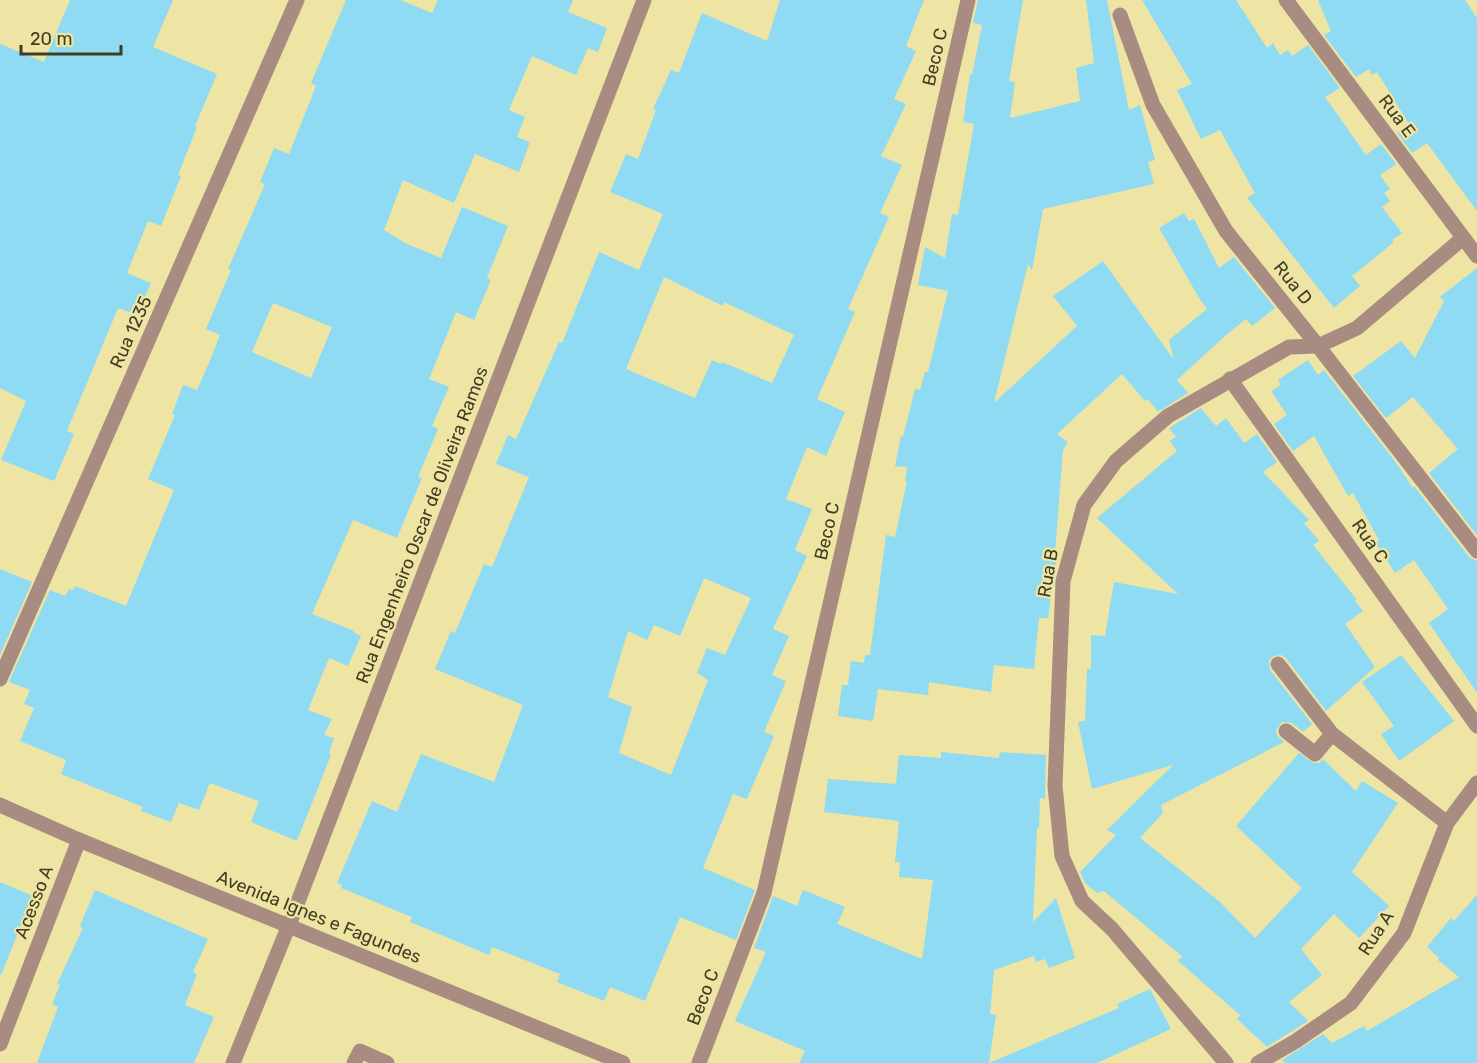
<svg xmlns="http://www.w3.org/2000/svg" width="1477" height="1063" font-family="Rubik,sans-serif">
<rect width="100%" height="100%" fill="#eee4a3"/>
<g fill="#8edbf3" fill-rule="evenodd">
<path d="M70 0H173L153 47 217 74 195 126 197 127 178 175 181 176 161 226 148 221 127 273 151 283 137 315 118 308 67 431 74 434 54 481 1 460 26 401 0 388V44L44 62Z"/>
<path d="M346 0H400L432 13 438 0H573L568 12 607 28 598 52 588 48 576 75 532 56 509 110 525 117 517 137 530 142 519 172 475 154 454 203 403 180 384 230 405 243 441 258 462 207 508 226 487 278 491 280 474 320 456 312 429 379 449 387 432 426 438 429 418 477 422 478 397 538 353 520 312 614 354 631 353 632 361 636 348 666 329 658 308 710 332 719 324 735 334 738 329 753 331 755 297 841 251 822 259 801 210 783 199 810 179 803 171 822 141 811 143 807 61 774 66 760 20 741 34 708 24 704 30 690 9 682 50 590 65 596 69 589 73 590 75 586 126 606 174 490 148 479 175 415 172 414 183 385 197 390 211 358 220 335 206 329 231 270 228 269 265 184 260 182 274 148 289 154 316 86 311 83ZM273 303 332 327 311 378 252 352Z"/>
<path d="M780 0H924L906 46 916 51 894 99 906 104 881 156 902 165 880 213 889 217 848 309 855 312 817 399 845 412 826 456 807 447 786 499 812 509 795 550 807 556 773 629 789 636 772 675 786 681 764 732 774 736 747 799 733 794 703 868 755 890 736 940 680 917 645 1001 610 987 604 1001 557 982 560 974 492 947 489 955 410 922 412 917 341 888 342 885 337 883 372 801 397 812 421 754 494 782 523 705 435 669 451 631 455 633 484 564 492 567 529 477 496 464 508 435 516 439 559 342 562 343 599 252 639 270 663 214 610 192 626 154 638 159 656 110 653 109 671 70 679 73 702 13 767 41ZM664 277 723 306 724 302 794 335 772 383 722 362 721 364 712 360 695 398 626 369ZM704 578 751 598 725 655 707 648 697 673 708 680 671 775 619 753 632 707 608 697 628 631 647 640 654 625 680 636Z"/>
<path d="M978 0H1023L1009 81 1015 82 1010 118 1080 101 1076 68 1094 63 1086 0H1107L1129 110 1140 105 1155 160 1148 162 1154 184 1043 209 1032 270 1028 264 994 403 1077 326 1053 296 1103 261 1174 360 1169 340 1207 309 1199 298 1159 228 1184 213 1189 221 1194 219 1219 268 1234 257 1275 308 1252 326 1246 319 1226 335 1177 380 1188 393 1158 412 1148 399 1145 401 1122 374 1057 434 1068 442 1063 450 1055 553 1058 550 1048 618H1039L1034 669 994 665 991 692 929 682 928 695 878 689 873 721 838 716 842 685H848L851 661 864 663 865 655H870L886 535 895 537 907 481H905L907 467 895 466 901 436 903 437 915 389 920 390 925 372H928L948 291 918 285 925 247 945 258 952 214 958 215 974 124 963 122 970 74 972 75 982 25 973 23Z"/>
<path d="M1142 0H1236L1267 48 1273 43 1280 55 1288 50 1292 56 1308 45 1340 88 1325 97 1366 155 1381 144 1396 164 1380 175 1390 189 1384 193 1390 201 1382 207 1402 233 1392 240 1394 242 1352 276 1360 286 1334 308 1247 198 1255 193 1220 130 1201 139 1177 90 1192 84Z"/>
<path d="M1318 0H1465L1477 18V211L1427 143 1412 153 1397 133 1409 124 1377 72 1372 75 1369 69 1356 77 1324 35 1331 31Z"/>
<path d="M1477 268V535L1429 473 1458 449 1413 397 1386 418 1353 376 1401 341 1415 358 1444 301 1440 297Z"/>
<path d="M1308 360 1318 375 1324 370 1394 460 1413 488 1414 486 1469 557 1477 561V693L1429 623 1448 609 1414 560 1395 573 1375 542 1379 540 1353 493 1348 496 1314 436 1293 451 1274 424 1287 415 1271 391 1281 385 1278 380Z"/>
<path d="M1201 408 1216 426 1226 418 1244 443 1257 434 1277 462 1263 472 1309 520 1304 523 1319 541 1313 545 1357 600 1355 601 1363 611 1345 624 1375 667 1326 711 1286 658 1281 655 1273 656 1269 661 1270 670 1312 724 1303 732 1292 723 1282 722 1276 730 1277 735 1284 742 1161 805 1163 813 1140 838 1219 901 1255 938 1302 888 1236 826 1299 753 1313 763H1319L1323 759 1356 791 1362 781 1398 803 1352 872 1389 906 1359 938 1334 914 1301 949 1322 975 1289 1002 1308 1021 1267 1047 1237 1019 1240 1015 1177 960 1183 957 1104 891 1097 893 1085 883 1080 872 1116 835 1107 830 1173 765 1092 789 1078 722 1085 721 1087 669H1091V635L1105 636 1114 582 1178 594 1097 518 1177 451 1170 441 1176 437 1169 428Z"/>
<path d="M0 569 32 582 0 655Z"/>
<path d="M1401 655 1454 721 1399 761 1381 734 1394 726 1362 682Z"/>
<path d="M941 752 999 758 1000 752 1046 755 1045 799 1040 798 1039 828H1037L1033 922 1056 898 1075 958 1049 968 1045 959 1036 962 1034 956 994 970 990 1014 996 1015 989 1063H799L805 1051 735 1021 766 952 754 948 773 896 797 906 803 890 845 907 837 924 922 959 933 880 899 877 900 862H895L899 821 824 812 828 779 896 784 899 755 941 758Z"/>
<path d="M0 882 33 896 1 975 0 974Z"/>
<path d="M95 890 208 939 193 972 197 974 185 1005 214 1017 194 1063H37L58 1007 52 1004 60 985 57 984 83 928 80 926Z"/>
<path d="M1477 895V1063H1285L1282 1060 1323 1034 1332 1043 1364 1026 1367 1031 1459 977 1438 960 1439 958 1427 947 1451 918 1454 921Z"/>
<path d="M1150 989 1171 1029 1097 1063H989L1119 1008 1117 1004Z"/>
</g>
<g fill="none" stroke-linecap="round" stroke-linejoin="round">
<g stroke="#a88c82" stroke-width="15">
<path d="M1286 0 1477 256"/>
<path d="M1120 15 1153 105 1226 231 1318 346 1477 551"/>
<path d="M1230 379 1477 726"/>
<path d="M1278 664 1332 734 1447 823"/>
<path d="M0 679 297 0"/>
<path d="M1286 731 1315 754 1332 734"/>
<path d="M0 805 79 840 623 1063"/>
<path d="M0 1044 79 840"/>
<path d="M233 1063 289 925 644 0"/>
<path d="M354 1063 360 1051 387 1063"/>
<path d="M699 1063 764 893 968 0"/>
<path d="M1226 1063 1112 929 1082 901 1062 856 1055 786 1063 581 1084 505 1116 461 1168 416 1289 347 1318 346 1357 328 1463 238"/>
<path d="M1258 1063 1296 1041 1351 1003 1404 933 1447 823 1477 783"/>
</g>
</g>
<g text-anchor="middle" stroke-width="4.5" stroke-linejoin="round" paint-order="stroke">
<g font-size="18" fill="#413d23" stroke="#eee4a3">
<text transform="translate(935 57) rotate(-77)" y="6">Beco C</text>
<text transform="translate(1397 116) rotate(53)" y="6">Rua E</text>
<text transform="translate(1293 283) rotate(51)" y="6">Rua D</text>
<text transform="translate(131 332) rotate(-66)" y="6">Rua 1235</text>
<text transform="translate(422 525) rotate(-69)" y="6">Rua Engenheiro Oscar de Oliveira Ramos</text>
<text transform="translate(827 531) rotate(-77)" y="6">Beco C</text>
<text transform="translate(1370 541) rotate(55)" y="6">Rua C</text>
<text transform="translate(1048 573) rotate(-80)" y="6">Rua B</text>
<text transform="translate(34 902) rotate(-69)" y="6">Acesso A</text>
<text transform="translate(319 917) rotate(22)" y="6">Avenida Ignes e Fagundes</text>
<text transform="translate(1376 933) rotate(-57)" y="6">Rua A</text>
<text transform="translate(703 997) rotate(-69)" y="6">Beco C</text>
</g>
</g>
<path d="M21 45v9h100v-9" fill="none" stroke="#413d23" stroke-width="3"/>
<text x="30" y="45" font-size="18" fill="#413d23" stroke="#eee4a3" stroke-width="4.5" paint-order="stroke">20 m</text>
</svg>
